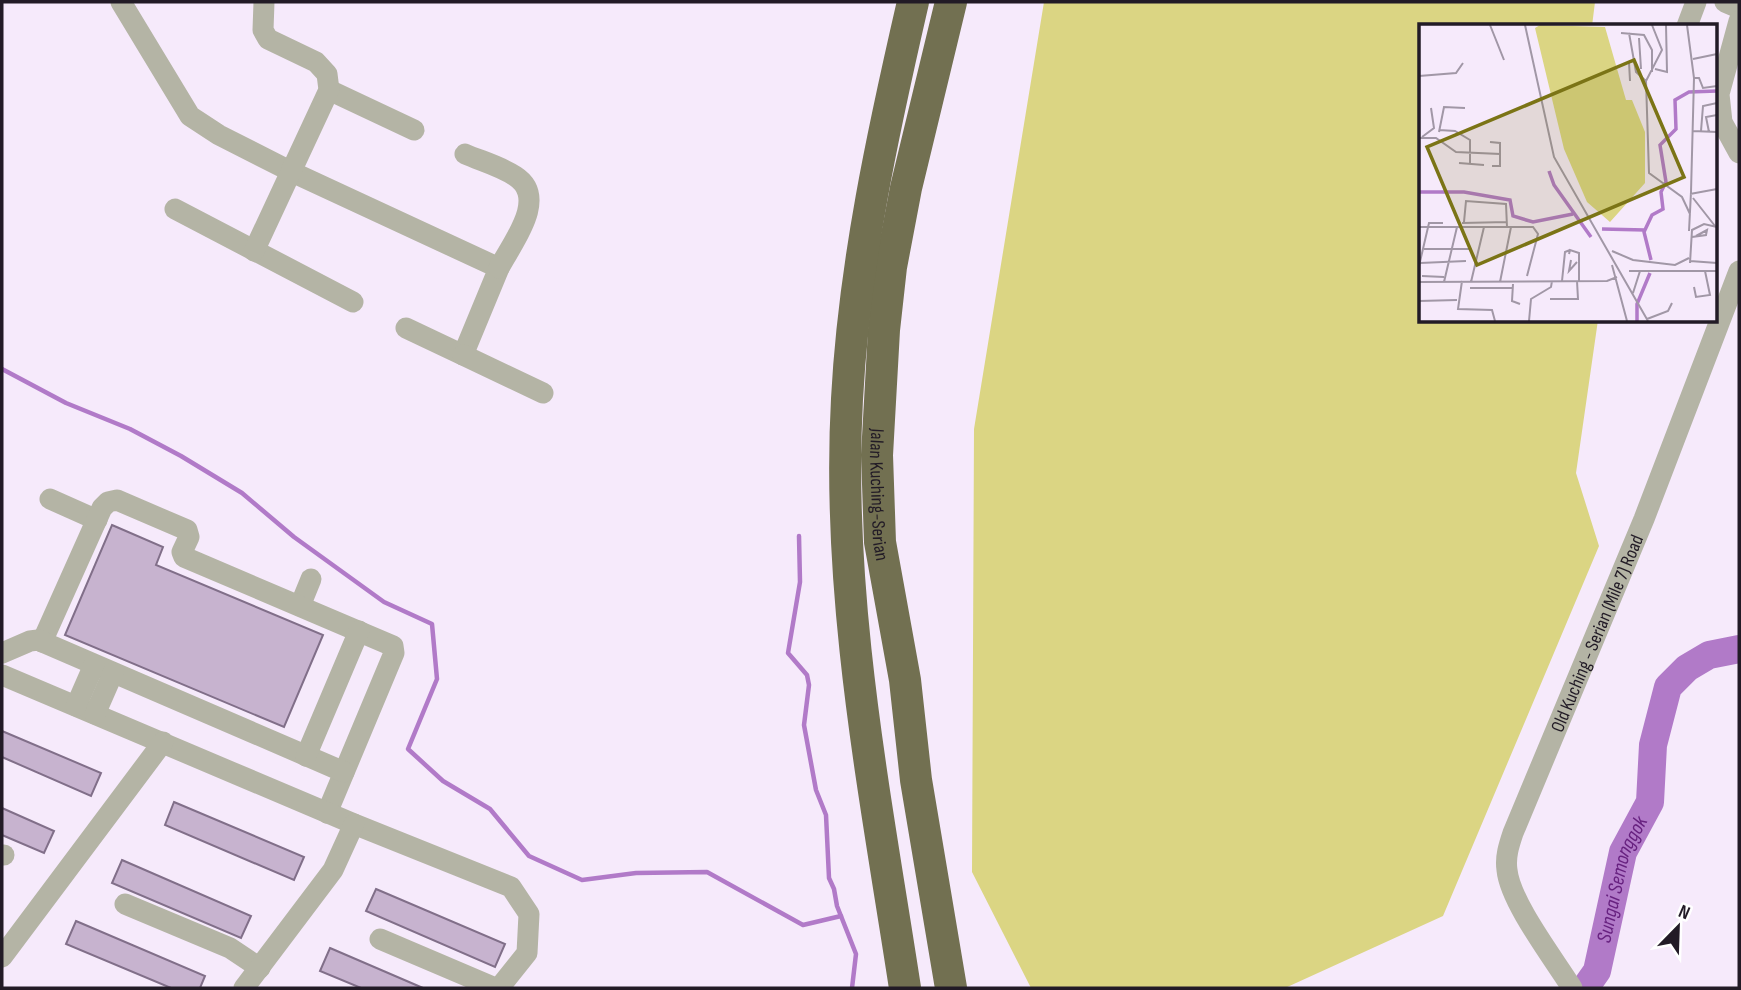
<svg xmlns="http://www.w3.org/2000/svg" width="1741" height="990" font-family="'Sofia Sans Condensed',sans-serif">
<rect width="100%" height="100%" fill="#f6eafb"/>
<path fill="#dbd583" d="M1044 2H1595L1592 26H1421V320H1598L1576 473 1599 546 1443 916 1285 988H1031L972 872 974 429Z"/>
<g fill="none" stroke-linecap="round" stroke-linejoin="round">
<g stroke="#b17ac8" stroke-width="4.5">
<path d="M2 369 66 403 130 429 181 456 242 493 294 537 384 602 432 624 437 679 408 749 443 781 490 809 529 856 582 880 636 873 707 872 803 925 841 916"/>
<path d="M799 536 800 582 788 653 807 675 809 685 804 725 816 790 826 815 829 878 834 889 837 906 856 954 852 988"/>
</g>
<path stroke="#b17ac8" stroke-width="28" id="s1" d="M1585 988 1597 971 1623 852 1650 802 1653 745 1668 687 1687 668 1709 655 1739 649"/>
</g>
<g fill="#c7b3cf" stroke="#816f89" stroke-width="2">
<path d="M112 525 163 547 156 565 323 635 284 727 65 635Z"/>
<path d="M2 731 101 773 91 796 2 757Z"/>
<path d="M174 802 304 857 294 880 165 825Z"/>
<path d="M2 808 54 831 44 853 2 835Z"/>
<path d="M122 860 251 916 241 938 112 883Z"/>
<path d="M376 889 505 944 495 967 366 911Z"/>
<path d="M76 921 205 976 200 988H171L66 944Z"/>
<path d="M330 948 423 988H361L320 971Z"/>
</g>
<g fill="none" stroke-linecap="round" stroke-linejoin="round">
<g stroke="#b4b4a5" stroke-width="21">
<path d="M121 2 190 116 219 135 292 172 499 268 463 355 406 328"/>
<path d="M1725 2 1739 8"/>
<path d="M1739 21 1719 94 1722 122 1739 153"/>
<path d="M1687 26 1696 2"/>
<path d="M329 90 414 130"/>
<path d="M465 154C481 161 500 166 515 176 549 198 512 243 499 268"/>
<path d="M175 209 353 302"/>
<path d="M254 251 329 90 327 74 316 62 268 39 263 30 264 2"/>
<path d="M463 355 543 393"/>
<path d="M50 499 97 520"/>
<path d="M300 606 311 579"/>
<path d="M42 642 102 508 108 502 117 500 187 530 189 537 182 552 184 557 393 646 394 653 327 813"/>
<path d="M2 653 30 641 38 640 344 772"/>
<path d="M2 675 354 824 511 887 529 914 527 953 499 988"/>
<path d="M76 706 94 665"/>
<path d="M95 714 113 673"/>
<path d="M306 756 359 631"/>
<path d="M2 855H4"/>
<path d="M125 904 230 948 260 968"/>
<path d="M380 939 495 988"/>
<path d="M2 957 163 742"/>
<path d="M244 988 333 870 354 824"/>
<path id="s2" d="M1572 988C1554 959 1510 902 1507 870 1505 857 1509 845 1513 833L1644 519 1739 271"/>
</g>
<g stroke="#727051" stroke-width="32">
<path id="s3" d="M951 2 906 188 891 267 884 330 877 455 880 542 905 680 916 780 951 988"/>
<path d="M905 988C875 793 836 597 847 399 854 265 883 132 913 2"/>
</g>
</g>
<g text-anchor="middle" stroke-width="5" stroke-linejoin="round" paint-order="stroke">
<g font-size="19" fill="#221b26" stroke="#fff">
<text dy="7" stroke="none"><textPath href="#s3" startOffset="500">Jalan Kuching-Serian</textPath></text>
<text dy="7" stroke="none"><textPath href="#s2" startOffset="390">Old Kuching - Serian (Mile 7) Road</textPath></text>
</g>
<g font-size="21" font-style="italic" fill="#682280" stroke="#fff">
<text dy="7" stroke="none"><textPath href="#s1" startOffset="116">Sungai Semonggok</textPath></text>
</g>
</g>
<g transform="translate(1419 24)">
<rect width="298" height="298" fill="#f6eafb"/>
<path d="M121 1 186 3 207 76H213L226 108V159L191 198 168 178 145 125 116 4Z" fill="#dbd583"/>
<path fill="none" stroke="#b17ac8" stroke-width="3.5" d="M130 147 135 161 172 213M0 168H45L91 176 94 192 114 198 154 190M183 205 226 206M232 236 225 208 233 191 244 185 242 168 247 158 241 121 257 105 256 76 270 68 298 67M218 297V280L231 249"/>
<path fill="none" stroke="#a197a6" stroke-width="2" d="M71 1 85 36M106 1 135 133 229 297M233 1 243 26 227 57 230 149 263 173 271 190M268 1 275 54 272 168M202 9 225 11 233 26V48M210 9 217 48 227 57M220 14 222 45M274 35 298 30M236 45 248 48 247 1M0 52 37 49 44 39M275 54H280L284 64 298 62M211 57 210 38 216 37M20 106 36 107 51 116V140M274 107 298 108M282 107 284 82 298 79M20 108 25 83 46 84M290 108 287 93 298 91M3 113 15 104 12 84M0 114H17L37 128 81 130V142H73M71 118 81 119V130M40 139 65 141M271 170 298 165M274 174 296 202M45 198 47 177 87 180 88 203M43 199 88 198M0 203H114L119 210 108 252M270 207 272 168M273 213 287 211 288 206 277 212M5 225H52M193 227 214 236 256 241 270 234M150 230 151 226 160 229V257M152 236 150 247 158 238M271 237 298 239M1 239 47 237M271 239 273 206 285 200 298 203M193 241 208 297M0 242 10 199H24M210 247H298M3 252 25 253M43 257 39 285 73 286 76 297M143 257 146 228 151 226M0 258 188 257 198 253M25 258 38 203M52 258 65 203M81 258 92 203M94 260 93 277 101 280M275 263 277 273 291 271 286 247M51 264H94M214 269 221 247M131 275H159L158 257M0 277 38 276M228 295 249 287 253 279M110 297 112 275 132 263 133 257"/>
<path fill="#7b7416" fill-opacity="0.15" stroke="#7b7416" stroke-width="3.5" d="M215 36 265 153 58 241 8 123Z"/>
<rect width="298" height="298" fill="none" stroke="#221b26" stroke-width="3.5"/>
</g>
<rect width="1741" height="990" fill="none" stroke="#221b26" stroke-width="7"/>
<g transform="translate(1678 927) rotate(23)" stroke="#ffffff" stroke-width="5" paint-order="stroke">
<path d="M0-5L12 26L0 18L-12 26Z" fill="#221b26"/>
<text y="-10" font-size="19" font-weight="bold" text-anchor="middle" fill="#221b26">N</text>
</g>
</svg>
